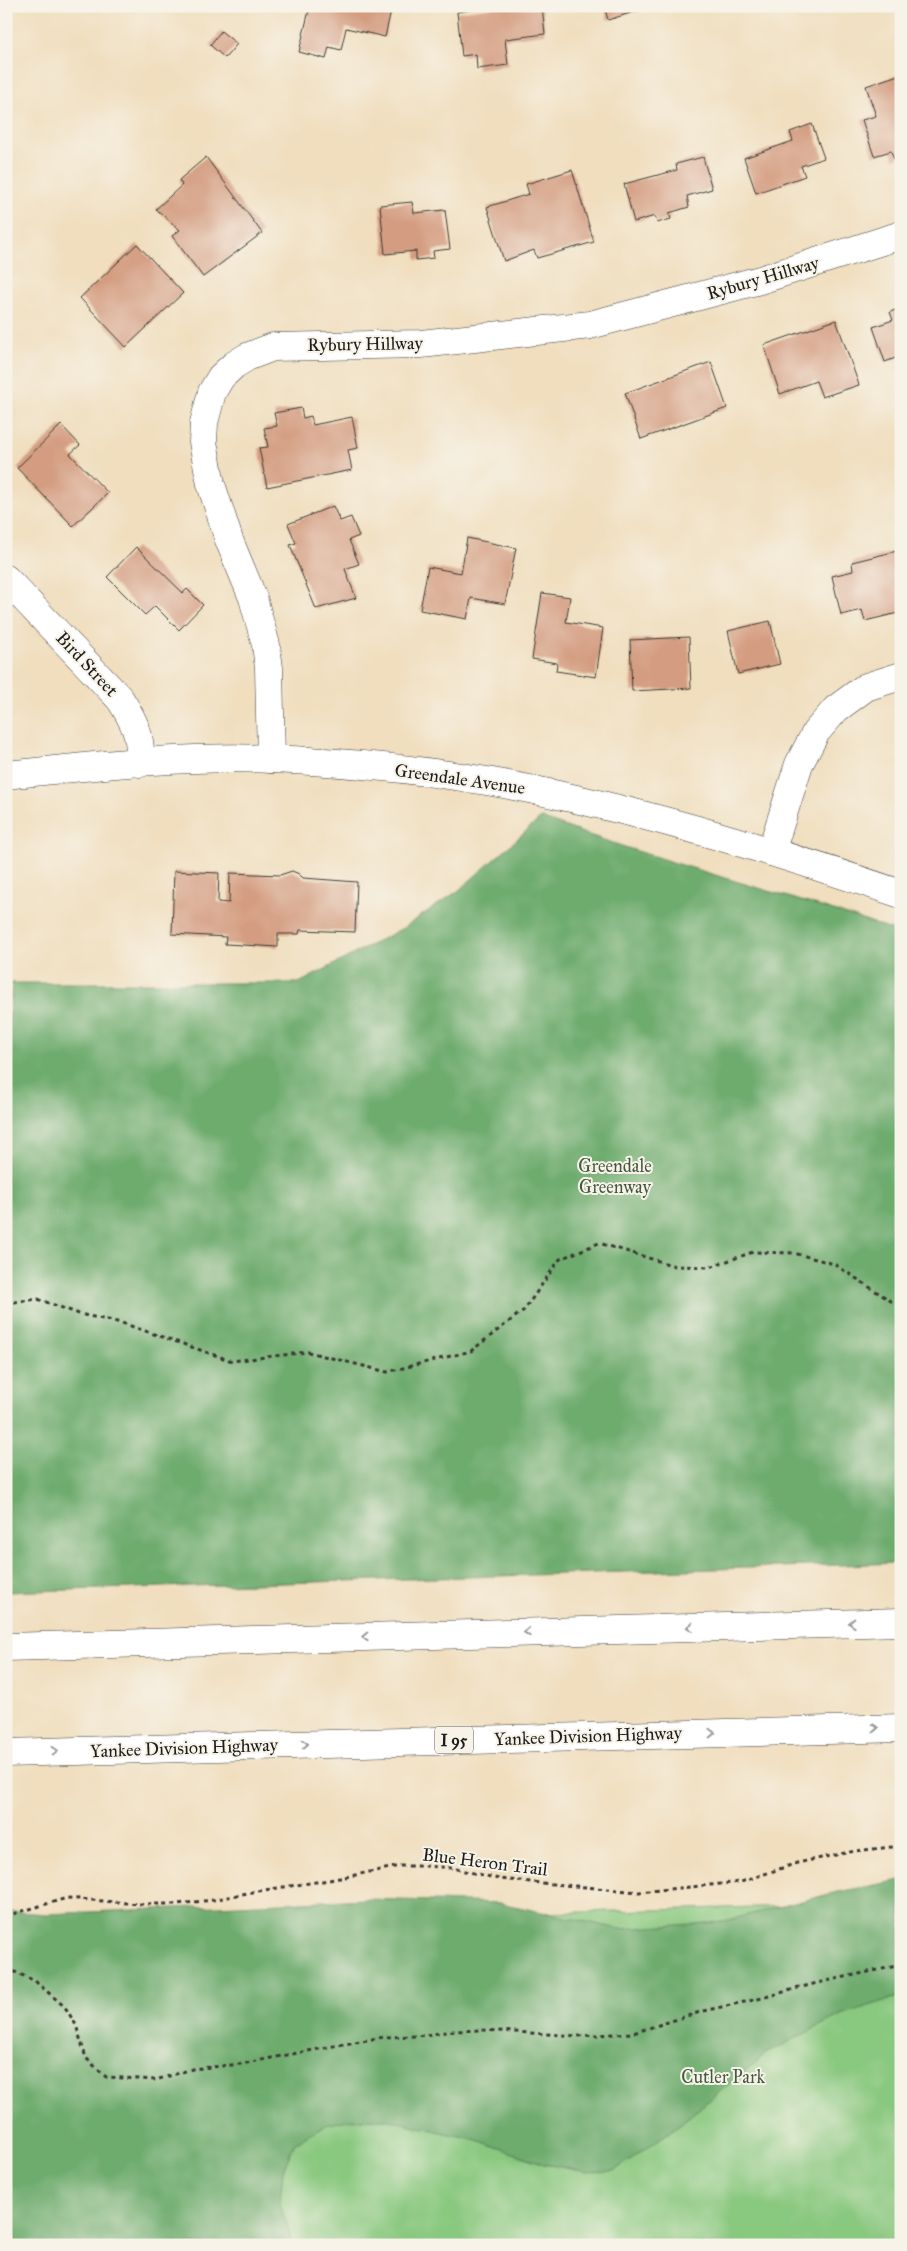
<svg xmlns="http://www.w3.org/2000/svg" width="907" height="2251" font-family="'IM FELL Great Primer',serif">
<rect width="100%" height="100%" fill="#f7f3e8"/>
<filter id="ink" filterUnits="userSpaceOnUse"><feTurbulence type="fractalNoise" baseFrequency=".02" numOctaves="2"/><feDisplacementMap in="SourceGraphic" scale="10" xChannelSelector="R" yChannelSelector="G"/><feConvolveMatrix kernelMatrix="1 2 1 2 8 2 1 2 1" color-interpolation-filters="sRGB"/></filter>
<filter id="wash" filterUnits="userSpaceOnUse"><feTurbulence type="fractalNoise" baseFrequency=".0096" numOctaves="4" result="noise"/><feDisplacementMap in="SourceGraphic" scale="20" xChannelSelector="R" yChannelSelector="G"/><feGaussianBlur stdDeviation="1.12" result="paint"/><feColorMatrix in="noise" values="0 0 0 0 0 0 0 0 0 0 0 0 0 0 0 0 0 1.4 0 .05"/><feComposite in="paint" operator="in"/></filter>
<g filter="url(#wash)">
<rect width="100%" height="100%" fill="#f0debe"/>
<path fill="#89c87f" stroke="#52724e" d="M901 1903V2245H6V1928Z"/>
<g fill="#6eac6e" stroke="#456445">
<path d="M541 818C659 862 782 892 901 933V1563L6 1592V1050L12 983H299L403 928 458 891Z"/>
<path d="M901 1880V1996L843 2014 767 2053 675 2128 614 2171 586 2172 544 2164 477 2140 385 2119 347 2120 326 2125 295 2143 283 2170 280 2204 293 2245H6V1911L47 1914 366 1899 500 1903 620 1929 721 1922 833 1893Z"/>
</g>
<g id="blocks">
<g fill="#d49d81">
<path d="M310 6H392L385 37 346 28 341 50 329 47 326 59 299 52Z"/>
<path d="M500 6H542L545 34 505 39 508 65 477 69 476 54 462 56 457 12Z"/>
<path d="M604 6H649V7L608 20Z"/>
<path d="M221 31 237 44 225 58 210 45Z"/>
<path d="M901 74V156L894 159 891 151 874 156 862 120 876 116 866 86Z"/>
<path d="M812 124 824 158 801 166 805 176 756 193 744 158 793 141 790 132Z"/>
<path d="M206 157 262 233 203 277 172 236 180 230 156 209 182 185 179 180Z"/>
<path d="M703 157 712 189 687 196 689 207 669 213 671 219 657 223 655 216 634 222 624 184 677 170 676 164Z"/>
<path d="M572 170 594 242 537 258 534 250 504 261 487 207 529 194 526 184Z"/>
<path d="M412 202 414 213 445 210 450 249 433 251 434 258 416 260V251L385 254 380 205Z"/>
<path d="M137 244 183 293 126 347 80 298Z"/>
<path d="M901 308V356L885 362 873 327 893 320 890 312Z"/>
<path d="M836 320 859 385 822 397 816 381 780 394 764 345Z"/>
<path d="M711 362 727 408 641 439 625 393Z"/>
<path d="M301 408 303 418 311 416 313 425 352 417 358 448 348 450 352 470 267 487 259 448 268 447 264 428 277 426 274 413Z"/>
<path d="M61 425 80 445 70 454 108 493 73 526 17 468Z"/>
<path d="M333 506 340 521 351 517 359 536 349 540 359 564 345 569 356 598 316 609 290 545 296 543 288 524Z"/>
<path d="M467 538 516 548 505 604 471 598 467 619 420 610 428 567 461 573Z"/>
<path d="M136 547 183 593 187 589 203 605 179 630 155 606 145 615 107 577Z"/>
<path d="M901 550V619L898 613 865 621 862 610 841 615 832 576 853 571 852 562Z"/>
<path d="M542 593 570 597 566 622 603 628 596 677 556 671 557 663 532 659Z"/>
<path d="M770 621 780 664 738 674 728 631Z"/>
<path d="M689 637 691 688 632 691 630 640Z"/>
<path d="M174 871 219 873 218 902 229 903 230 873 280 875 292 871 299 874 303 878 357 882 355 932 300 930 299 934H278V947L225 944 226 937 172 934Z"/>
</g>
</g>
</g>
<g filter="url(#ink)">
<use href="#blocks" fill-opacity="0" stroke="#3c3934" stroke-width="1"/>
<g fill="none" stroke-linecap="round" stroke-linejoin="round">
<g stroke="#3c3934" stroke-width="29">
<g id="minor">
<path d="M6 579 120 699C134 721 142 737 140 763"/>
<path d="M271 759 269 668 266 645 253 598 229 540 211 484 203 442 204 423 212 392 221 377 234 365 247 357 273 347 421 344 590 325 760 280 901 235"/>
<path d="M771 852 799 764 816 732 836 709 866 687 901 676"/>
</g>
</g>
<g stroke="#3c3934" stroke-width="29">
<path id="secondary" d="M6 775C94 766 183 755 271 759 370 763 471 775 567 797 680 822 791 857 901 894"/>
</g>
<g stroke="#3c3934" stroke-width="29">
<g id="motorway">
<path d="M6 1647 901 1622"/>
<path d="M6 1753 901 1728"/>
</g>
</g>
<g stroke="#3c3934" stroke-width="3" stroke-dasharray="4 4" stroke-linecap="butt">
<path d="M6 1303 38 1299 79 1314 122 1323 232 1361 308 1352 387 1372 471 1351 524 1310 560 1259 599 1243 675 1266 710 1267 753 1252 794 1253 834 1264 891 1301 901 1303"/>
<path d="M6 1916 67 1898 139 1904H177L213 1900 252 1892 335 1879 400 1866H426L452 1868 499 1879 639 1892 741 1882 797 1863 855 1851 901 1846"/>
<path d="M6 1968 35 1981 65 2007 76 2025 86 2058 106 2077 156 2080 192 2069 241 2064 344 2044 384 2037 418 2036 453 2031 484 2030 578 2036 633 2033 703 2011 758 1999 817 1983 901 1965"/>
</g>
<use href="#minor" stroke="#fff" stroke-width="28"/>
<use href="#secondary" stroke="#fff" stroke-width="28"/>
<use href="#motorway" stroke="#fff" stroke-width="28"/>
</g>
<defs><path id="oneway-chevron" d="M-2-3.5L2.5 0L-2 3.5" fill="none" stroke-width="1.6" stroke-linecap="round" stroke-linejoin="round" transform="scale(1.25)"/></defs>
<g stroke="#999">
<use href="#oneway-chevron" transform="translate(852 1623) rotate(178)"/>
<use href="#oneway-chevron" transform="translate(690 1627) rotate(178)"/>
<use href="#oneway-chevron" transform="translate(527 1632) rotate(178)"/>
<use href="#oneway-chevron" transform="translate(365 1637) rotate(178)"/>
<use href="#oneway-chevron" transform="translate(875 1728) rotate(-2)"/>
<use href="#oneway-chevron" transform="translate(712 1733) rotate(-2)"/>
<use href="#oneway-chevron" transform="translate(305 1744) rotate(-2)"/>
<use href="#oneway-chevron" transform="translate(55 1751) rotate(-2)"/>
</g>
</g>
<g text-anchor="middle" stroke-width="4" stroke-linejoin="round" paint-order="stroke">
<rect fill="#f7f3e8" stroke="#5e5c59" stroke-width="1" x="435" y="1726.5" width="38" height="27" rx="4"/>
<g font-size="16" font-weight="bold" fill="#1c1c1c">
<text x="454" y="1746">I 95</text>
</g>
<g font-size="18" fill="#1c1c1c" stroke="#f7f3e8">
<text transform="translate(763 278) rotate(-16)" y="6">Rybury Hillway</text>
<text transform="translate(365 344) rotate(-1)" y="6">Rybury Hillway</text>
<text transform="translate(87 664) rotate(47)" y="6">Bird Street</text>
<text transform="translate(460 779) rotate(8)" y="6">Greendale Avenue</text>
<text transform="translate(588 1736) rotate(-2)" y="6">Yankee Division Highway</text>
<text transform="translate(184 1748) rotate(-2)" y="6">Yankee Division Highway</text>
<text transform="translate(485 1862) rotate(7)" y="6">Blue Heron Trail</text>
</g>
<g font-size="18" fill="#42583f" stroke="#f7f3e8">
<text x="615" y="1172">Greendale<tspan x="615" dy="21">Greenway</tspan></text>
<text x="723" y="2083">Cutler Park</text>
</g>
</g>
<rect width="907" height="2251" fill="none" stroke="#f7f3e8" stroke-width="25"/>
</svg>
